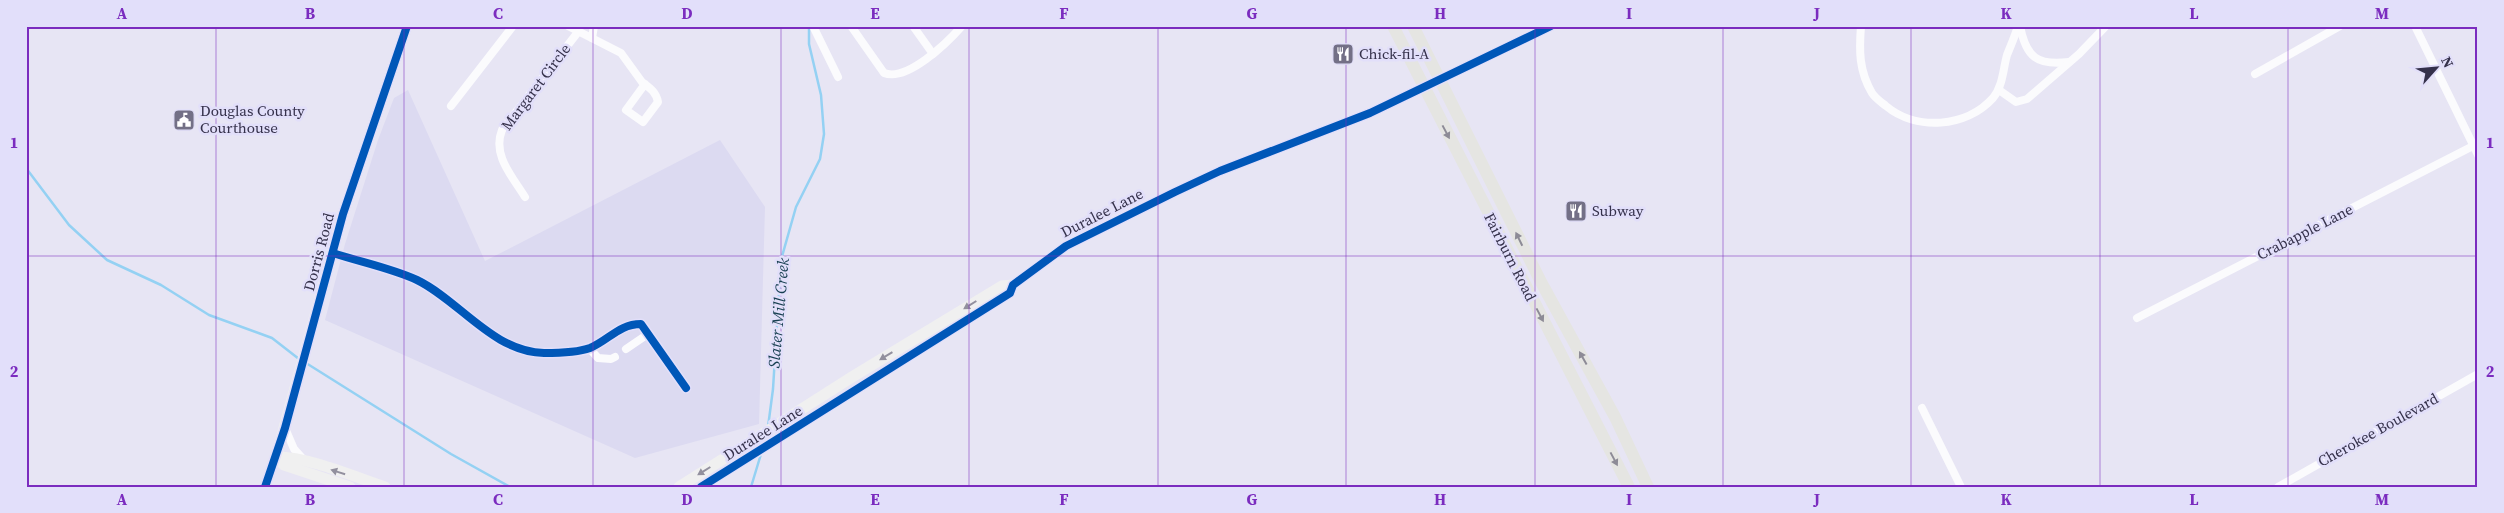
<svg xmlns="http://www.w3.org/2000/svg" width="2504" height="513" font-family="'Source Serif 4',serif">
<rect width="100%" height="100%" fill="#e7e5f4"/>
<path fill="#dcdaf1" d="M408 90 485 261 720 140 765 207 759 424 635 458 325 320 345 244 378 140 394 98Z"/>
<g fill="none" stroke-linecap="round" stroke-linejoin="round">
<g stroke="#94d1f3" stroke-width="2.5">
<path d="M26 168 69 225 107 260 161 285 209 315 272 338 299 359"/>
<path d="M306 363 451 454 510 487"/>
<path d="M768 427 773 389 781 260 796 207 820 159 824 134 821 95 809 44V26"/>
<path d="M751 487 761 454"/>
</g>
<g stroke="#fbfbfd" stroke-width="8">
<path d="M568 26 621 53 642 82C650 88 656 92 658 102L643 122 626 110 645 84"/>
<path d="M813 26 838 77"/>
<path d="M851 26 884 73C907 82 947 43 962 26"/>
<path d="M913 26 933 54"/>
<path d="M1861 26C1859 51 1859 71 1872 93 1875 98 1881 102 1886 106 1916 131 1966 128 1993 98 2003 86 2003 69 2007 55 2011 45 2015 36 2018 26"/>
<path d="M2020 26C2026 57 2037 66 2069 62"/>
<path d="M2415 26 2478 155"/>
<path d="M592 38 594 26"/>
<path d="M2255 74 2340 26"/>
<path d="M1999 90 2016 102 2027 99 2079 54 2106 26"/>
<path d="M451 106 513 26"/>
<path d="M525 197C512 176 492 155 502 130L578 32"/>
<path d="M333 253C360 262 391 268 417 280 460 301 493 352 544 353 557 353 579 352 590 348 609 340 619 324 641 324L686 388"/>
<path d="M2137 318 2473 146"/>
<path d="M589 348 598 358 611 359 615 357"/>
<path d="M626 349 648 334"/>
<path d="M1922 408 1961 487"/>
<path d="M285 428 294 449 303 459"/>
<path d="M265 487 276 457"/>
<path d="M2278 487 2478 374"/>
</g>
<g stroke="#f0f0f0" stroke-width="11">
<path d="M276 457 343 214 407 26"/>
<path d="M276 457C306 456 355 477 385 487"/>
<path d="M276 457 284 465 350 487"/>
<path d="M679 487 852 377 1002 286 1013 285"/>
<path d="M701 487 1010 293 1013 285 1066 246 1175 192 1220 171 1370 113 1551 26"/>
</g>
<g stroke="#e5e5e2" stroke-width="12">
<path d="M1393 26 1629 487"/>
<path d="M1413 26 1541 282 1615 417 1648 487"/>
</g>
<g stroke="#e2dffa" stroke-width="11">
<g id="cycleway">
<path d="M333 253C360 262 391 268 417 280 460 301 493 352 544 353 557 353 579 352 590 348 609 340 619 324 641 324L686 388"/>
<path d="M265 487 285 428 343 214 407 26"/>
<path d="M701 487 1010 293 1013 285 1066 246 1175 192 1220 171 1370 113 1551 26"/>
</g>
</g>
<use href="#cycleway" stroke="#0057b8" stroke-width="8"/>
</g>
<defs><path id="oneway-solid" d="M-6-.8H1V-3.2L6.5 0L1 3.2V.8H-6Z" transform="scale(1.25)"/></defs>
<g fill="#8d8b96">
<use href="#oneway-solid" transform="translate(1446 132) rotate(62)"/>
<use href="#oneway-solid" transform="translate(1519 239) rotate(-116)"/>
<use href="#oneway-solid" transform="translate(1540 315) rotate(62)"/>
<use href="#oneway-solid" transform="translate(1583 358) rotate(-119)"/>
<use href="#oneway-solid" transform="translate(1614 459) rotate(62)"/>
</g>
<g fill="#92909e">
<use href="#oneway-solid" transform="translate(970 305) rotate(148)"/>
<use href="#oneway-solid" transform="translate(886 356) rotate(149)"/>
<use href="#oneway-solid" transform="translate(704 471) rotate(148)"/>
<use href="#oneway-solid" transform="translate(338 472) rotate(-162)"/>
</g>
<path fill="none" stroke="#7b2cbf" stroke-width="1" stroke-opacity="0.55" d="M216 26V487M404 26V487M593 26V487M781 26V487M969 26V487M1158 26V487M1346 26V487M1535 26V487M1723 26V487M1911 26V487M2100 26V487M2288 26V487M26 256H2478"/>
<defs>
<g id="restaurant-square" transform="scale(1.125)"><rect x="-9" y="-9" width="18" height="18" rx="4" fill="#737086" stroke="#e2dffa"/><path d="M-5-6h1v4h1v-4h1v4h1v-4h1v5L-1.5 .5V6h-2V.5L-5-1ZM5-6V6H3V1.5H1.5Q1.5-4 5-6Z" fill="#fff"/></g>
<g id="civic-square" transform="scale(1.125)"><rect x="-9" y="-9" width="18" height="18" rx="4" fill="#737086" stroke="#e2dffa"/><path d="M-.6-6.5H3V-4.5H.6V-3L4-1V1h2V6H-6V1h2V-1L-.6-3ZM-1.2 2.5V6h2.4V2.5Z" fill="#fff"/></g>
</defs>
<g fill-rule="evenodd">
<use href="#restaurant-square" x="1343" y="54"/>
<use href="#civic-square" x="184" y="120"/>
<use href="#restaurant-square" x="1576" y="211"/>
</g>
<g text-anchor="middle" stroke-width="5" stroke-linejoin="round" paint-order="stroke">
<g font-size="15" fill="#35314b" stroke="#e2dffa" text-anchor="start">
<text x="1359" y="59">Chick-fil-A</text>
<text x="200" y="116">Douglas County<tspan x="200" dy="17">Courthouse</tspan></text>
<text x="1592" y="216">Subway</text>
</g>
<g font-size="15" fill="#35314b" stroke="#e2dffa">
<text transform="translate(536 87) rotate(-53)" y="5">Margaret Circle</text>
<text transform="translate(1102 213) rotate(-27)" y="5">Duralee Lane</text>
<text transform="translate(2305 232) rotate(-27)" y="5">Crabapple Lane</text>
<text transform="translate(319 252) rotate(-75)" y="5">Dorris Road</text>
<text transform="translate(1510 257) rotate(63)" y="5">Fairburn Road</text>
<text transform="translate(2378 430) rotate(-29)" y="5">Cherokee Boulevard</text>
<text transform="translate(763 433) rotate(-32)" y="5">Duralee Lane</text>
</g>
<g font-size="16" font-style="italic" fill="#173f51" stroke="#e2dffa">
<text transform="translate(778 313) rotate(-85)" y="6">Slater Mill Creek</text>
</g>
</g>
<rect width="2504" height="513" fill="none" stroke="#e2dffa" stroke-width="55"/>
<g transform="translate(2436 68) rotate(63)" stroke="#e2dffa" stroke-width="4" paint-order="stroke">
<path d="M0-4L9 19L0 12L-9 19Z" fill="#35314b"/>
<text y="-8" font-size="14" font-weight="bold" text-anchor="middle" fill="#35314b">N</text>
</g>
<rect x="28" y="28" width="2448" height="458" fill="none" stroke="#7b2cbf" stroke-width="2"/>
<g font-size="16" text-anchor="middle" font-weight="bold" fill="#7b2cbf">
<text x="122" y="19">A</text>
<text x="310" y="19">B</text>
<text x="498" y="19">C</text>
<text x="687" y="19">D</text>
<text x="875" y="19">E</text>
<text x="1064" y="19">F</text>
<text x="1252" y="19">G</text>
<text x="1440" y="19">H</text>
<text x="1629" y="19">I</text>
<text x="1817" y="19">J</text>
<text x="2006" y="19">K</text>
<text x="2194" y="19">L</text>
<text x="2382" y="19">M</text>
<text x="14" y="148">1</text>
<text x="2490" y="148">1</text>
<text x="14" y="377">2</text>
<text x="2490" y="377">2</text>
<text x="122" y="505">A</text>
<text x="310" y="505">B</text>
<text x="498" y="505">C</text>
<text x="687" y="505">D</text>
<text x="875" y="505">E</text>
<text x="1064" y="505">F</text>
<text x="1252" y="505">G</text>
<text x="1440" y="505">H</text>
<text x="1629" y="505">I</text>
<text x="1817" y="505">J</text>
<text x="2006" y="505">K</text>
<text x="2194" y="505">L</text>
<text x="2382" y="505">M</text>
</g>
</svg>
